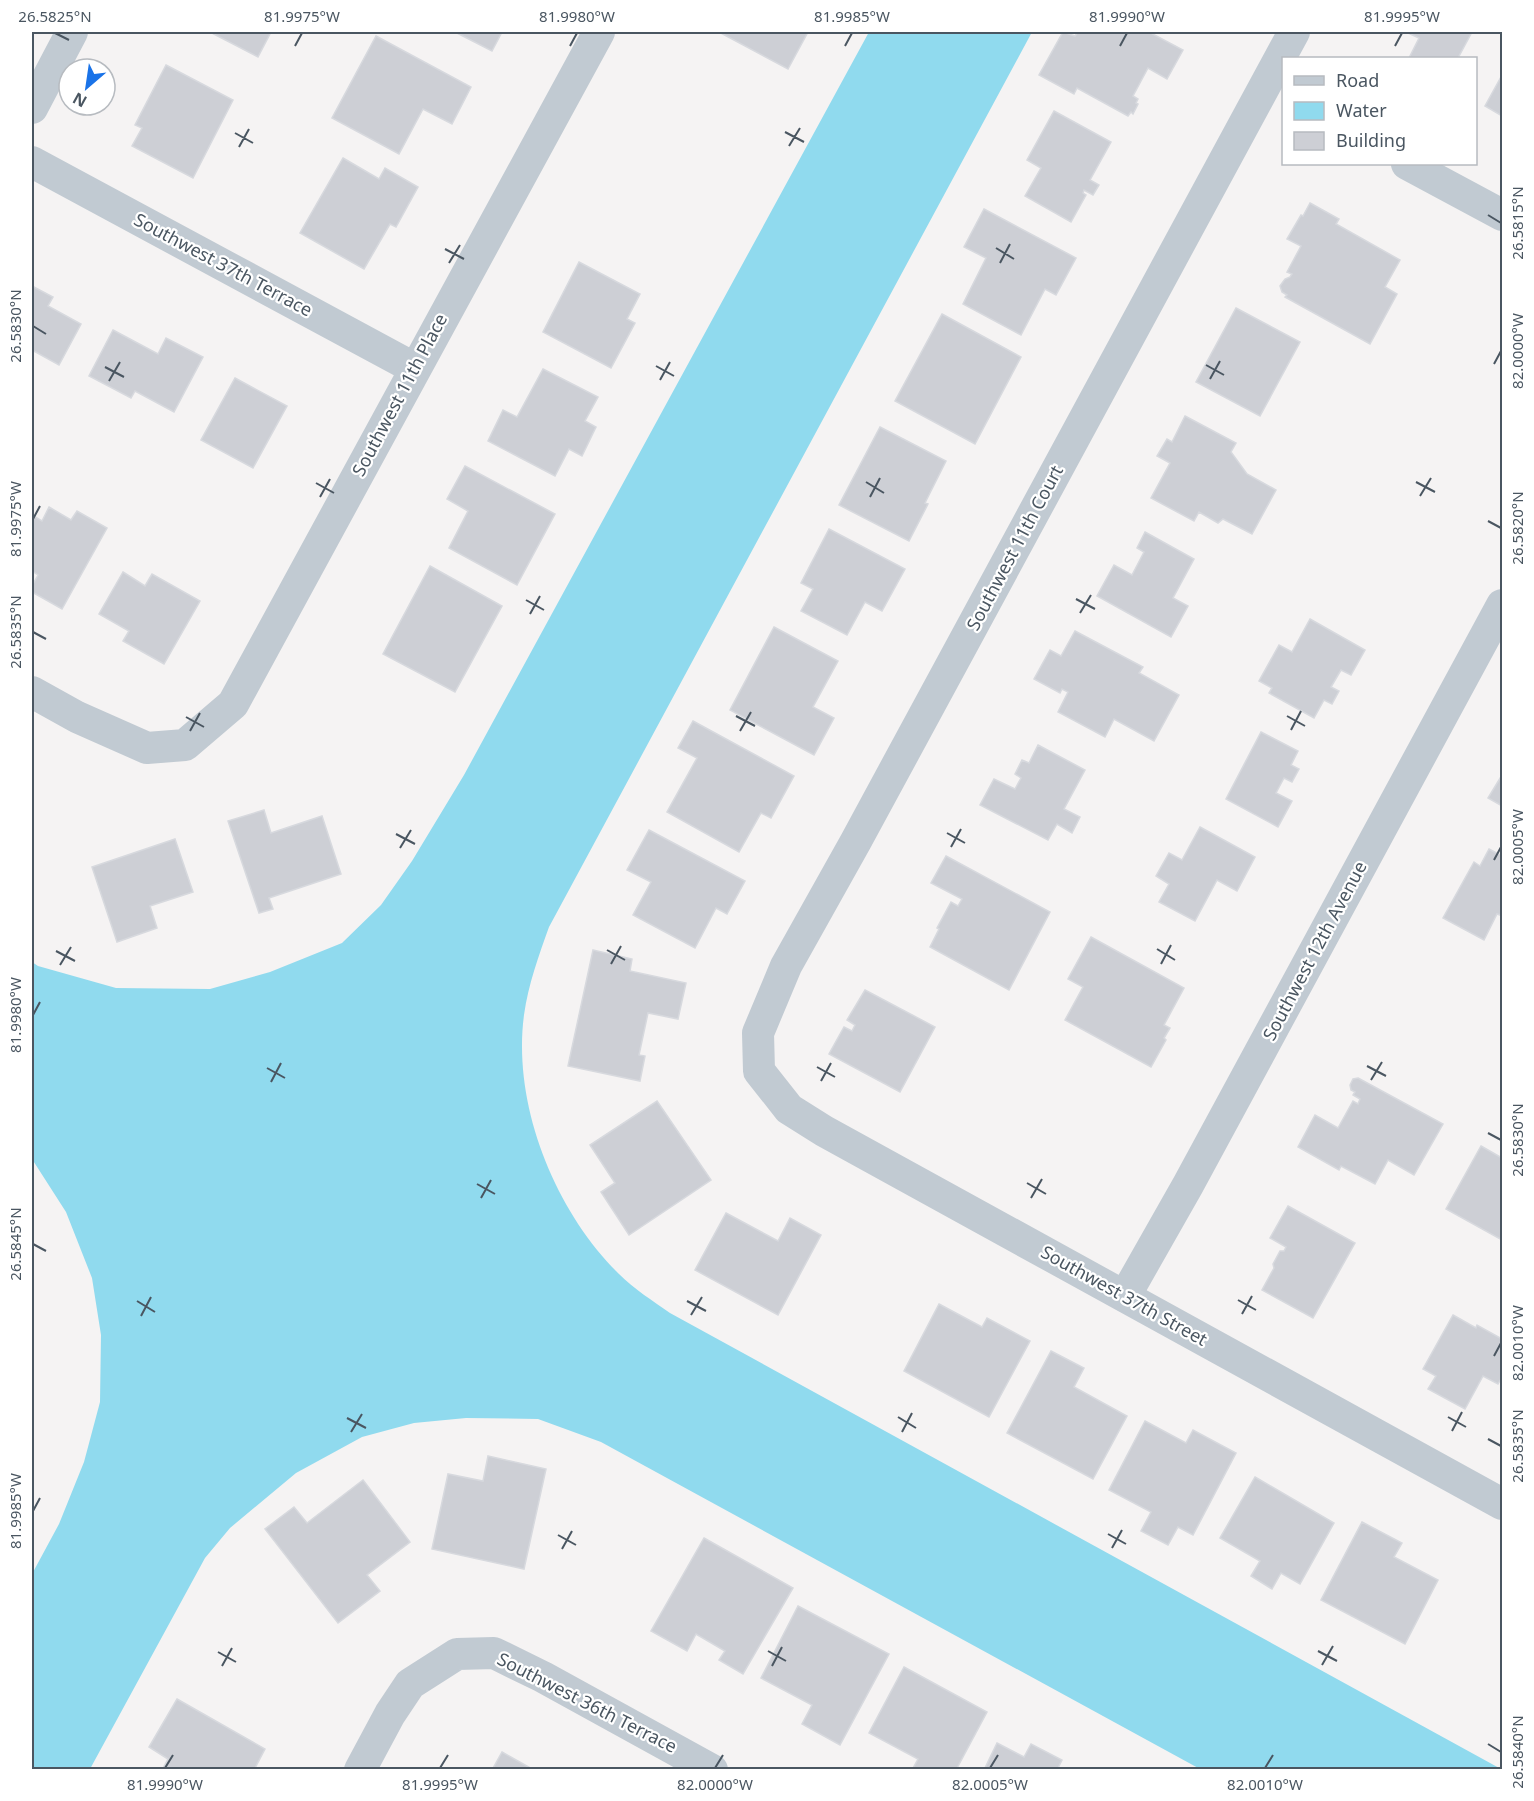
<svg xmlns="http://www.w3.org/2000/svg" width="1534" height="1801" font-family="'Noto Sans',sans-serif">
<rect width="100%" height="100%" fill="#f5f3f3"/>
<path fill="#90daee" d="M869 32H1032L549 927C539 955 528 985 524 1015 512 1105 555 1211 619 1274 634 1289 653 1301 670 1313L1501 1769H1200L601 1442 538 1419 466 1418 414 1423 362 1437 296 1473 230 1528 205 1558 90 1769H32V1574L59 1524 84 1462 100 1402 101 1335 92 1278 66 1212 32 1159V962L38 966 116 988 210 989 270 972 342 943 381 905 412 861 464 775Z"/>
<g fill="#cdcfd5" stroke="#d7d9de" stroke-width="1.5">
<path d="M210 32H271L258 57Z"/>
<path d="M455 32H502L492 51Z"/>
<path d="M719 32H808L788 69Z"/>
<path d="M1063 32 1075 36 1078 32H1149L1183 50 1167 79 1148 68 1133 96 1138 99 1136 103 1138 104 1133 114 1131 112 1128 116 1077 88 1074 94 1039 75Z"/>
<path d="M1406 32H1472L1458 58H1409L1419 38Z"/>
<path d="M376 36 471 87 452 124 423 109 399 154 332 118Z"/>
<path d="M166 65 233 100 193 178 132 146 142 128 135 125Z"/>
<path d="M1502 75V116L1485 106Z"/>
<path d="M1054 111 1111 142 1090 180 1099 185 1093 195 1084 190 1083 193 1086 195 1071 222 1025 196 1041 168 1027 160Z"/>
<path d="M343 158 379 179 385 168 418 187 396 227 390 224 364 269 300 233Z"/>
<path d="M1310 203 1339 219 1336 224 1400 260 1385 287 1397 294 1370 344 1285 297 1287 295 1282 292 1280 286 1285 279 1290 277 1292 274 1287 272 1301 246 1287 239 1301 215 1303 216Z"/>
<path d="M984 209 1076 258 1056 295 1045 289 1021 335 963 304 986 258 964 247Z"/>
<path d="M579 262 640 294 627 319 635 323 611 368 543 332Z"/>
<path d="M32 286 53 297 48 306 81 324 59 365 32 350Z"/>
<path d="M1236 308 1300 342 1260 416 1196 382Z"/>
<path d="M942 314 1021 357 975 444 895 401Z"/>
<path d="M113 330 158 354 166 338 203 357 174 412 135 391 131 398 89 376Z"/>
<path d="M543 369 598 397 585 421 596 427 582 456 569 449 555 476 488 441 503 410 517 417Z"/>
<path d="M235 378 287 406 253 468 201 440Z"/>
<path d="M1185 416 1236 443 1231 452 1247 474 1276 490 1252 534 1223 519 1218 523 1199 512 1194 521 1151 498 1170 463 1157 456 1167 439 1172 442Z"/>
<path d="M880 427 946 461 925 503 928 504 909 541 839 505Z"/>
<path d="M465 466 555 514 517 585 449 548 468 511 447 499Z"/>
<path d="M49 507 71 520 77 511 107 528 62 609 32 592V586L38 575 32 571V515L42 521Z"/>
<path d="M829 529 905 569 882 611 865 602 847 635 801 611 813 589 801 583Z"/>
<path d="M1145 532 1194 559 1173 598 1188 606 1171 637 1097 596 1114 565 1132 575 1144 552 1137 548Z"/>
<path d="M430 566 502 606 455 692 383 654Z"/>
<path d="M123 572 145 586 152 574 200 601 164 664 123 641 129 631 99 614Z"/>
<path d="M1310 619 1365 650 1351 675 1341 670 1331 687 1339 691 1332 704 1324 700 1314 718 1269 693 1272 688 1259 681 1279 645 1292 652Z"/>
<path d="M774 627 838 661 813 707 834 718 814 755 730 710Z"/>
<path d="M1075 631 1143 667 1139 673 1179 695 1154 741 1114 719 1105 737 1058 712 1068 692 1062 689 1060 693 1034 679 1050 650 1061 656Z"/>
<path d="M693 721 794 776 771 818 761 813 739 852 667 812 697 758 678 748Z"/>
<path d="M1261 732 1298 751 1291 765 1299 769 1292 782 1284 778 1276 793 1292 801 1278 827 1226 799Z"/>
<path d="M1038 745 1085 770 1064 809 1080 817 1072 833 1057 824 1048 840 980 805 994 779 1015 789 1021 778 1015 774 1022 760 1029 763Z"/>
<path d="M1502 771V806L1488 798 1502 775 1501 774Z"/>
<path d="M264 810 271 833 322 816 341 874 269 898 273 909 259 913 228 821Z"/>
<path d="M1200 827 1255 857 1237 891 1217 880 1195 921 1159 902 1169 884 1156 876 1169 853 1182 860Z"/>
<path d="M649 830 745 881 727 914 716 908 695 948 633 915 651 882 627 870Z"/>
<path d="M175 839 193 892 150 906 157 928 117 942 92 867Z"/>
<path d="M1489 849 1502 856V910L1500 915 1497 914 1484 940 1443 918 1474 862 1480 866Z"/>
<path d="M946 856 1050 912 1009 990 930 947 939 929 937 928 951 902 958 906 962 899 931 883Z"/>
<path d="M1091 937 1184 988 1164 1025 1170 1028 1164 1038 1166 1040 1151 1067 1065 1020 1083 987 1068 979Z"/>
<path d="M593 950 632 959 630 971 686 983 678 1019 648 1013 639 1055 645 1056 640 1081 568 1066Z"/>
<path d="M865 990 935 1027 900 1092 829 1054 844 1027 852 1031 855 1025 847 1020Z"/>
<path d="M1358 1078 1443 1124 1414 1175 1388 1160 1375 1184 1341 1166 1339 1170 1298 1147 1315 1115 1338 1128 1353 1101 1358 1104 1360 1099 1353 1095 1355 1092 1351 1090 1350 1085 1353 1079Z"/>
<path d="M657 1101 711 1180 629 1235 601 1192 615 1183 590 1145Z"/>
<path d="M1481 1146 1502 1158V1240L1446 1209Z"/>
<path d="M1288 1206 1355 1243 1313 1318 1262 1290 1274 1268 1273 1264 1280 1251H1284L1286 1247 1270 1238Z"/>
<path d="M726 1213 778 1241 790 1218 821 1235 778 1315 695 1270Z"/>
<path d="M939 1304 982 1327 987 1318 1030 1341 989 1417 904 1371Z"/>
<path d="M1453 1315 1476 1328 1477 1325 1502 1339V1377L1498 1384 1483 1376 1465 1409 1428 1389 1436 1376 1423 1369Z"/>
<path d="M1051 1351 1084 1368 1074 1387 1127 1416 1093 1479 1007 1433Z"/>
<path d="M1145 1421 1186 1443 1193 1430 1236 1453 1193 1535 1178 1527 1168 1545 1141 1531 1151 1512 1109 1490Z"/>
<path d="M488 1456 546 1469 524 1569 432 1549 448 1474 483 1481Z"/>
<path d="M1255 1477 1334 1523 1300 1584 1281 1573 1272 1589 1251 1576 1260 1561 1220 1538Z"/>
<path d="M363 1480 410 1542 367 1575 380 1591 338 1623 265 1529 294 1507 307 1523Z"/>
<path d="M1362 1522 1402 1543 1394 1557 1438 1580 1405 1644 1321 1600Z"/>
<path d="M704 1538 793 1588 743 1674 719 1660 725 1651 696 1634 687 1651 651 1631Z"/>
<path d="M798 1606 889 1654 840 1745 802 1724 812 1705 761 1678Z"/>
<path d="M904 1667 987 1712 956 1770H912L918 1759 869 1733Z"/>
<path d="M177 1699 265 1749 254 1770H162L168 1759 149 1747Z"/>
<path d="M997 1743 1024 1757 1031 1744 1062 1760 1057 1770H984Z"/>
<path d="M502 1752 534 1770H492Z"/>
</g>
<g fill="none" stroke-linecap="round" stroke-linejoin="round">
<g stroke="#c1cad2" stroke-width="32">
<path d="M1294 32 856 841 786 966 758 1033 759 1071 789 1109 824 1131 1502 1504"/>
<path d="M32 108 72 32"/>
<path d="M32 162 414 368"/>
<path d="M1407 164 1502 215"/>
<path d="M32 692 77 717 147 748 185 745 233 704 599 32"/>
<path d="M1125 1296 1188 1185 1502 605"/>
<path d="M360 1770 390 1714 410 1684 457 1654 494 1653 543 1677 712 1770"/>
</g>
</g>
<path fill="none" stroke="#4a5661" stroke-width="2" d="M55 33 69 40M295 46 302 33M570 46 577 33M845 46 852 33M1120 46 1127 33M1395 46 1402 33M785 132 804 142M235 133 253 143M789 146 800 128M239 147 249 129M1488 215 1501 223M996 248 1014 259M445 249 464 259M449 263 460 245M1000 263 1010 244M33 326 46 334M1494 364 1501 351M1206 365 1224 375M656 366 674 376M105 367 124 377M1210 379 1220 361M660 380 670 362M109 381 120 362M866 482 884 493M1416 482 1435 492M316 483 334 493M1420 496 1431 478M320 497 330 479M870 497 880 478M33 519 40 506M1488 521 1501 528M1076 599 1095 609M526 600 544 610M1080 613 1091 595M530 614 540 596M33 632 46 639M736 716 755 726M1287 716 1305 726M186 717 204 727M1291 730 1301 711M190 731 200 713M740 731 751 712M947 833 965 843M396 834 415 844M951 847 961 829M400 848 411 830M1494 860 1501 847M1157 949 1175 960M607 950 625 960M56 951 75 961M611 964 621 946M1161 964 1171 945M60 965 71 947M33 1015 40 1002M1367 1066 1386 1076M817 1067 835 1077M267 1068 285 1078M1371 1080 1382 1062M821 1081 831 1063M271 1082 281 1063M1488 1133 1501 1140M1027 1183 1046 1194M477 1184 495 1194M481 1198 491 1180M1031 1198 1042 1179M33 1244 46 1251M1238 1300 1256 1310M137 1301 155 1312M687 1301 706 1311M1242 1314 1252 1296M691 1315 702 1297M141 1316 151 1297M1494 1356 1501 1343M898 1417 916 1428M1448 1417 1466 1427M347 1418 366 1428M1452 1431 1462 1412M351 1432 362 1414M902 1432 912 1413M1488 1439 1501 1446M33 1511 40 1498M1108 1534 1126 1544M558 1535 576 1545M1112 1548 1122 1530M562 1549 572 1531M768 1651 786 1661M1318 1651 1337 1661M218 1652 236 1662M1322 1665 1333 1646M222 1666 232 1648M772 1666 782 1647M1488 1744 1501 1752M165 1768 173 1755M440 1768 448 1755M715 1768 723 1755M990 1768 998 1755M1265 1768 1273 1755"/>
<g text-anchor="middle" stroke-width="4.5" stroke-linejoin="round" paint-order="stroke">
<g font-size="18" fill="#4a5661" stroke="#fff">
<text transform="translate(223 265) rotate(28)" y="6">Southwest 37th Terrace</text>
<text transform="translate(400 395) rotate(-62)" y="6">Southwest 11th Place</text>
<text transform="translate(1015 548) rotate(-62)" y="6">Southwest 11th Court</text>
<text transform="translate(1315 951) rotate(-62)" y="6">Southwest 12th Avenue</text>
<text transform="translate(1124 1296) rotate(29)" y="6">Southwest 37th Street</text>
<text transform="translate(587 1703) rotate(27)" y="6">Southwest 36th Terrace</text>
</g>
</g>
<rect width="1534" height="1801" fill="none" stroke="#ffffff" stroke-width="66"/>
<rect x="1282" y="57" width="195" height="108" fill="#ffffff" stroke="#b7bbc0" stroke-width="1.5"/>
<rect x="1294" y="76" width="30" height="9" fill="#c1cad2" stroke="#b7bbc0" stroke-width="1.5"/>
<text x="1336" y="87" font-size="18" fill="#4a5661">Road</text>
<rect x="1294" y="102" width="30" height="18" fill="#90daee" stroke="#b7bbc0" stroke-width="1.5"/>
<text x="1336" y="117" font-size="18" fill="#4a5661">Water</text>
<rect x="1294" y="132" width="30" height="18" fill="#cdcfd5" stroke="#b7bbc0" stroke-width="1.5"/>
<text x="1336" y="147" font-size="18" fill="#4a5661">Building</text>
<g transform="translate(87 87) rotate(209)"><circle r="28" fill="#ffffff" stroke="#b7bbc0" stroke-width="1.5"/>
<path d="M0-4.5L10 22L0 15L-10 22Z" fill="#1a73e8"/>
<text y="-9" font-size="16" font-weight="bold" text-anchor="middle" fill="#4a5661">N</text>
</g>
<rect x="33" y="33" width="1468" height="1735" fill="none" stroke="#4a5661" stroke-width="2"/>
<g font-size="15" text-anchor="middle" fill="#4a5661">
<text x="55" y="22">26.5825°N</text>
<text x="302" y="22">81.9975°W</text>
<text x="577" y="22">81.9980°W</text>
<text x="852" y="22">81.9985°W</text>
<text x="1127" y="22">81.9990°W</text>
<text x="1402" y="22">81.9995°W</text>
<text transform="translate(1518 223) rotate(-90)" y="5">26.5815°N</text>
<text transform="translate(16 326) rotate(-90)" y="5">26.5830°N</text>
<text transform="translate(1518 351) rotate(-90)" y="5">82.0000°W</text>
<text transform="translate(16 519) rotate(-90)" y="5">81.9975°W</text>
<text transform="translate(1518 528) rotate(-90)" y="5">26.5820°N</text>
<text transform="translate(16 632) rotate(-90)" y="5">26.5835°N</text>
<text transform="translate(1518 847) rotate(-90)" y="5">82.0005°W</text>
<text transform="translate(16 1015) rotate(-90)" y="5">81.9980°W</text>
<text transform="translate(1518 1140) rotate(-90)" y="5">26.5830°N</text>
<text transform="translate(16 1244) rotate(-90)" y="5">26.5845°N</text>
<text transform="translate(1518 1343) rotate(-90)" y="5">82.0010°W</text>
<text transform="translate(1518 1446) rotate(-90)" y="5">26.5835°N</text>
<text transform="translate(16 1511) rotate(-90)" y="5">81.9985°W</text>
<text transform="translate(1518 1752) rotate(-90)" y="5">26.5840°N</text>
<text x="165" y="1790">81.9990°W</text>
<text x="440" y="1790">81.9995°W</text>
<text x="715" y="1790">82.0000°W</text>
<text x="990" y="1790">82.0005°W</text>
<text x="1265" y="1790">82.0010°W</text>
</g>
</svg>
